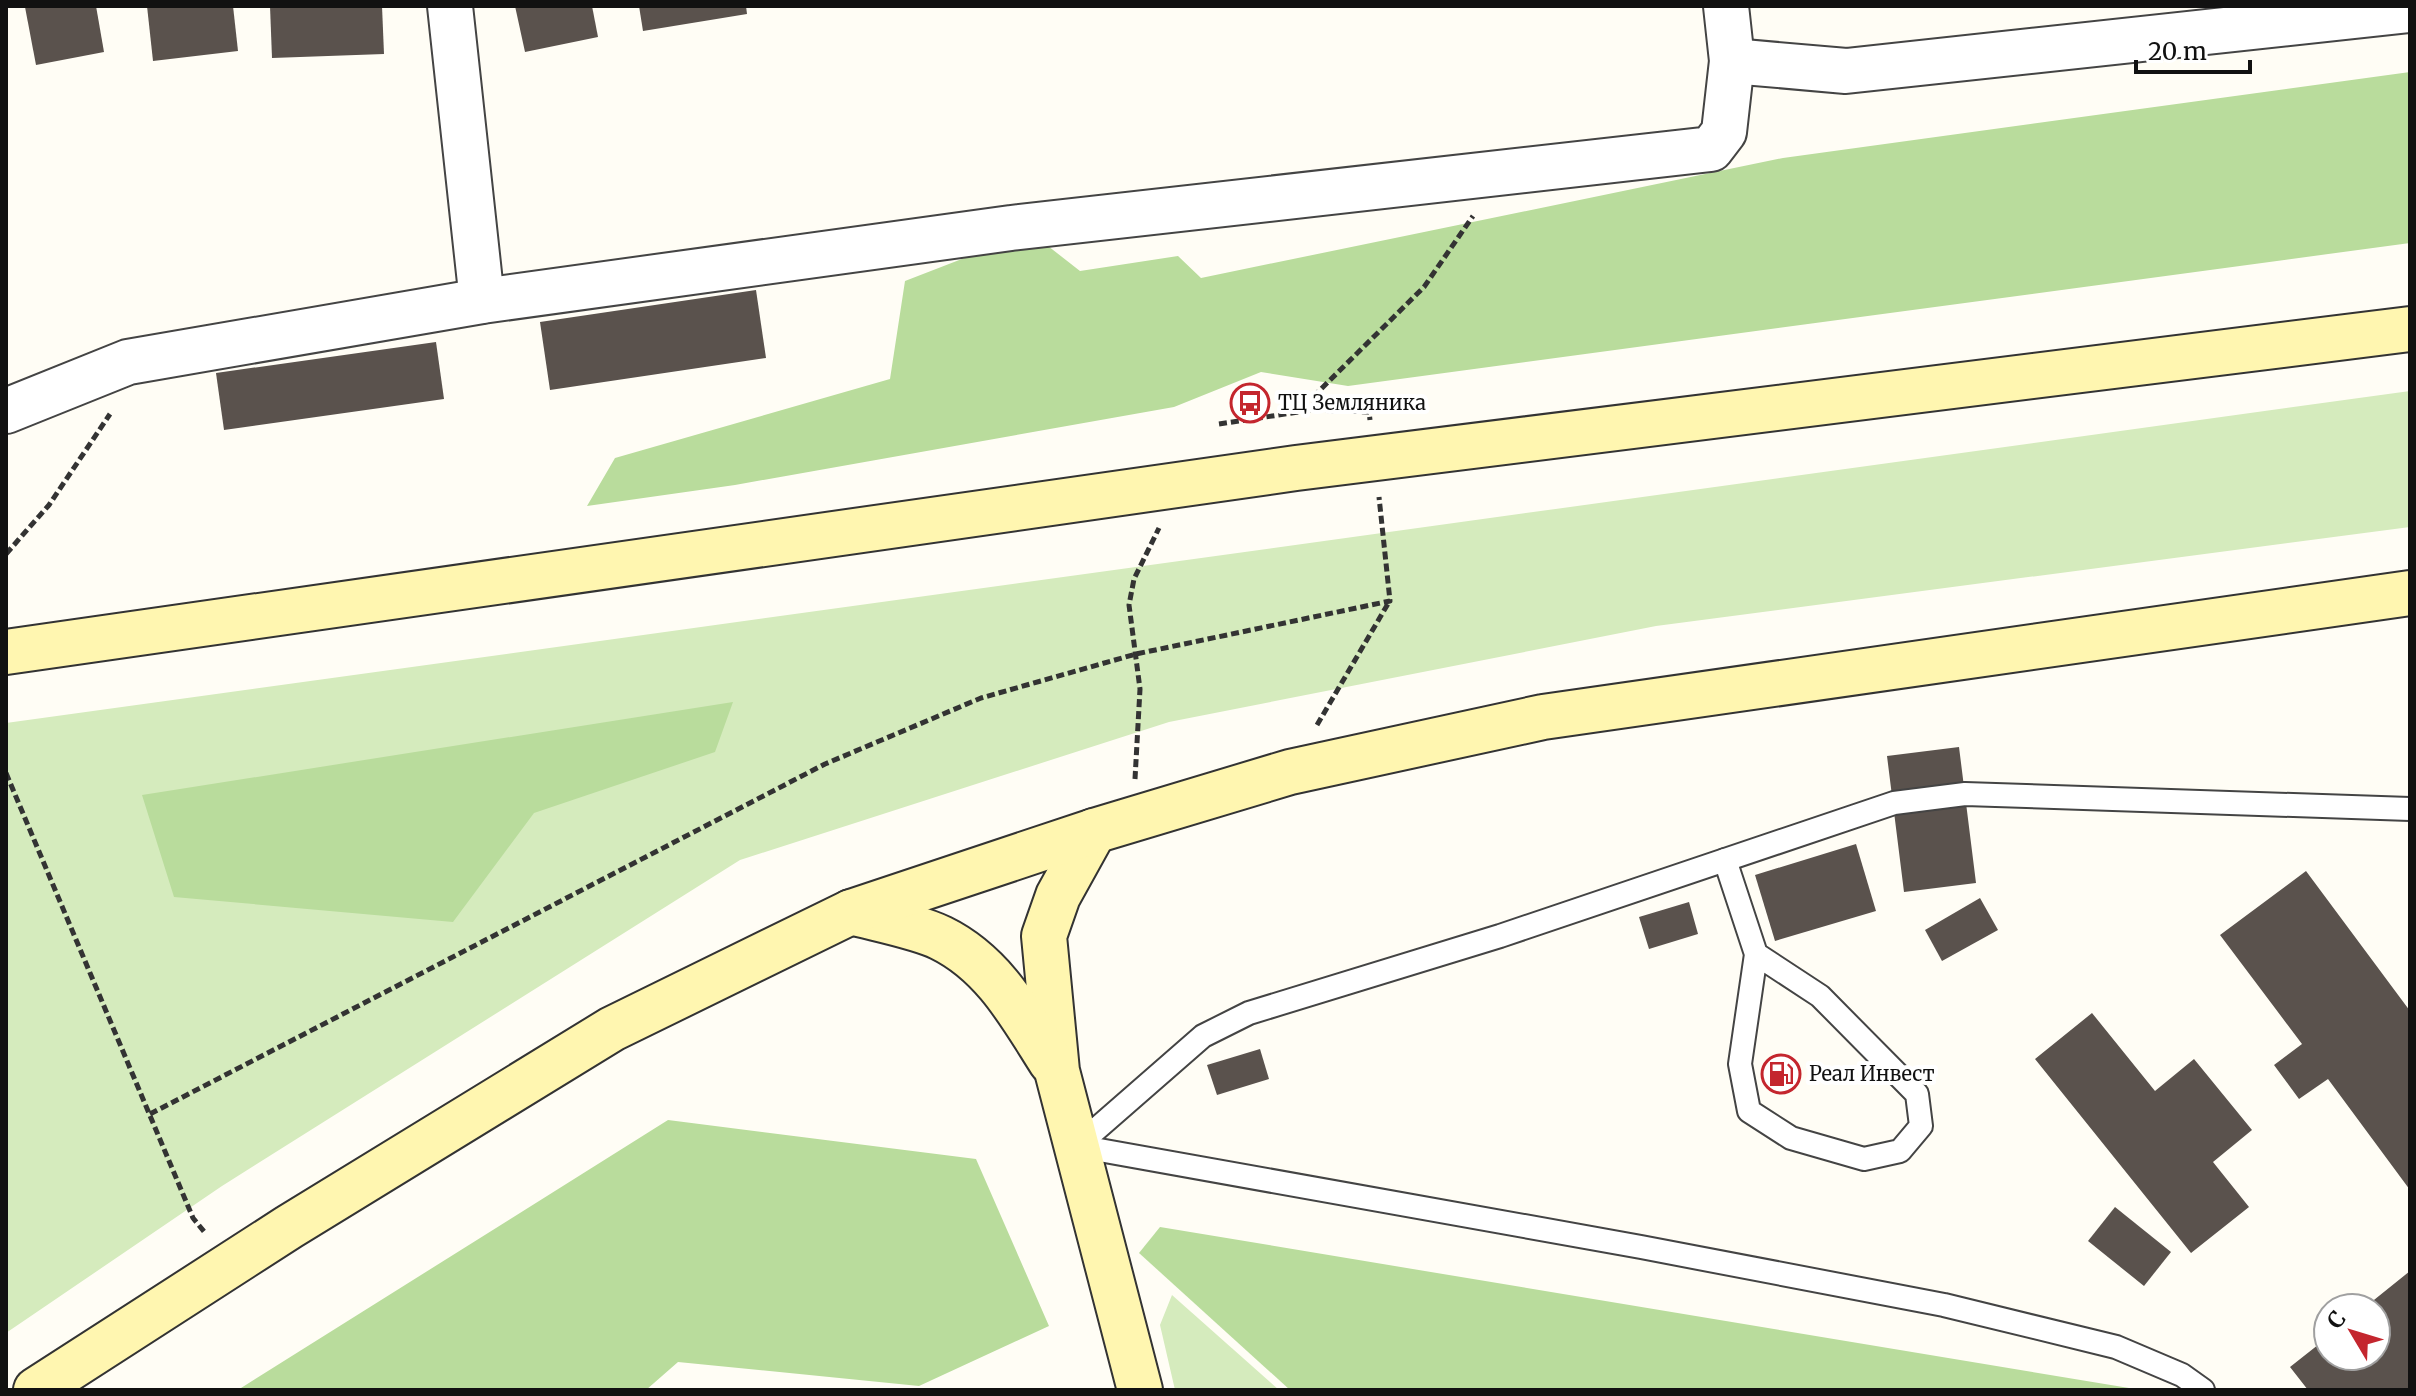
<svg xmlns="http://www.w3.org/2000/svg" width="2416" height="1396" font-family="Merriweather,serif">
<rect width="100%" height="100%" fill="#fffdf5"/>
<g fill="#d5ebbd">
<path d="M2410 391V527L1656 626 1169 722 740 860 222 1186 6 1333V723Z"/>
<path d="M1172 1295 1279 1390H1175L1160 1325Z"/>
</g>
<g fill="#b9dc9c">
<path d="M2410 72V243L1348 386 1261 372 1174 407 735 485 587 506 615 458 890 379 905 281 967 257 1048 246 1080 271 1178 256 1201 278 1783 158Z"/>
<path d="M733 702 715 752 534 813 453 922 174 897 142 795Z"/>
<path d="M668 1120 976 1159 1049 1326 919 1386 678 1362 646 1390H242L241 1388Z"/>
<path d="M1160 1227 2129 1388 2132 1390H1290L1139 1253Z"/>
</g>
<g fill="#5a524d">
<path d="M32 6H96L104 52 36 65 25 7Z"/>
<path d="M147 6H233L238 51 153 61Z"/>
<path d="M270 6H382L384 54 272 58Z"/>
<path d="M515 6H592L598 37 525 52Z"/>
<path d="M639 6H746L747 14 643 31Z"/>
<path d="M756 290 766 358 550 390 540 322Z"/>
<path d="M436 342 444 399 224 430 216 373Z"/>
<path d="M1959 747 1976 883 1904 892 1887 756Z"/>
<path d="M1856 844 1876 911 1775 941 1755 875Z"/>
<path d="M2306 871 2410 1011V1190L2328 1079 2299 1099 2274 1065 2302 1044 2220 935Z"/>
<path d="M1980 898 1998 930 1942 961 1925 930Z"/>
<path d="M1689 902 1698 934 1649 949 1639 917Z"/>
<path d="M2092 1013 2155 1091 2194 1059 2252 1130 2213 1162 2249 1207 2191 1253 2035 1059Z"/>
<path d="M1260 1049 1269 1079 1217 1095 1207 1065Z"/>
<path d="M2115 1207 2171 1252 2144 1286 2088 1241Z"/>
<path d="M2410 1271V1390H2308L2290 1367 2328 1337V1356H2376V1308H2364Z"/>
</g>
<g fill="none" stroke-linecap="round" stroke-linejoin="round">
<g stroke="#444" stroke-width="26">
<g id="service">
<path d="M1725 860 1756 954 1740 1064 1749 1111 1791 1138 1864 1159 1900 1151 1921 1126 1917 1094 1820 996 1756 954"/>
<path d="M1077 1146 1203 1036 1249 1013 1500 936 1894 803 1965 794 2410 809"/>
<path d="M1077 1146 1641 1247 1944 1305 2116 1347 2182 1375 2203 1390"/>
</g>
</g>
<g stroke="#444" stroke-width="48">
<g id="minor">
<path d="M450 6 482 301"/>
<path d="M1732 61 1846 71 2410 10"/>
<path d="M6 411 128 362 482 301 1011 228 1711 149 1724 132 1732 61 1726 6"/>
</g>
</g>
<g stroke="#333" stroke-width="48">
<g id="secondary">
<path d="M6 652 1296 468 2410 329"/>
<path d="M1094 831 1058 896 1044 936 1057 1071 1140 1390"/>
<path d="M851 912C877 919 919 927 941 938 994 964 1021 1015 1051 1062"/>
<path d="M36 1390 289 1227 612 1029 851 912 1094 831 1290 772 1543 717 2410 593"/>
</g>
</g>
<g stroke="#333" stroke-width="5" stroke-dasharray="8 4" stroke-linecap="butt">
<path d="M1312 410 1318 392 1424 287 1473 216"/>
<path d="M1219 424 1312 410 1369 412 1370 420"/>
<path d="M6 554 49 505 110 414"/>
<path d="M1317 725 1389 602"/>
<path d="M6 773 193 1218 206 1234"/>
<path d="M1135 779 1140 689 1129 605 1134 579 1159 528"/>
<path d="M150 1114 825 764 981 698 1136 654 1390 601 1379 497"/>
</g>
<use href="#service" stroke="#fff" stroke-width="22"/>
<use href="#minor" stroke="#fff" stroke-width="44"/>
<use href="#secondary" stroke="#fff6b0" stroke-width="44"/>
</g>
<defs>
<g id="bus-ring" transform="scale(2)"><circle r="9.5" fill="#fff" stroke="#c4262e" stroke-width="1.5"/><path d="M-5-6H5V4H4V6H2V4H-2V6H-4V4H-5ZM-3.5-4V0h7V-4ZM-3.5 1.2v1.5H-2V1.2ZM2 1.2v1.5H3.5V1.2Z" fill="#c4262e"/></g>
<g id="fuel-ring" transform="scale(2)"><circle r="9.5" fill="#fff" stroke="#c4262e" stroke-width="1.5"/><path d="M-5.5-6h7V0h2V4h1.3V-2.5L3-4.5l.8-.8L6-3V5H2.5V1h-1V6h-7ZM-4.2-4.7v3.2H.2V-4.7Z" fill="#c4262e"/></g>
</defs>
<g fill-rule="evenodd">
<use href="#bus-ring" x="1250" y="403"/>
<use href="#fuel-ring" x="1781" y="1074"/>
</g>
<g text-anchor="middle" stroke-width="8" stroke-linejoin="round" paint-order="stroke">
<g font-size="20" fill="#111" stroke="#fff" text-anchor="start">
<text x="1278" y="410">ТЦ Земляника</text>
<text x="1809" y="1081">Реал Инвест</text>
</g>
</g>
<rect width="2416" height="1396" fill="none" stroke="#111111" stroke-width="16"/>
<g transform="translate(2352 1332) rotate(308)"><circle r="38" fill="#ffffff" stroke="#a0a0a0" stroke-width="2"/>
<path d="M0-6L14 30L0 20L-14 30Z" fill="#c4262e"/>
<text y="-12" font-size="22" font-weight="bold" text-anchor="middle" fill="#111111">С</text>
</g>
<path d="M2136 60v12h114v-12" fill="none" stroke="#111111" stroke-width="4"/>
<text x="2148" y="60" font-size="24" fill="#111111" stroke="#ffffff" stroke-width="6" paint-order="stroke">20 m</text>
</svg>
